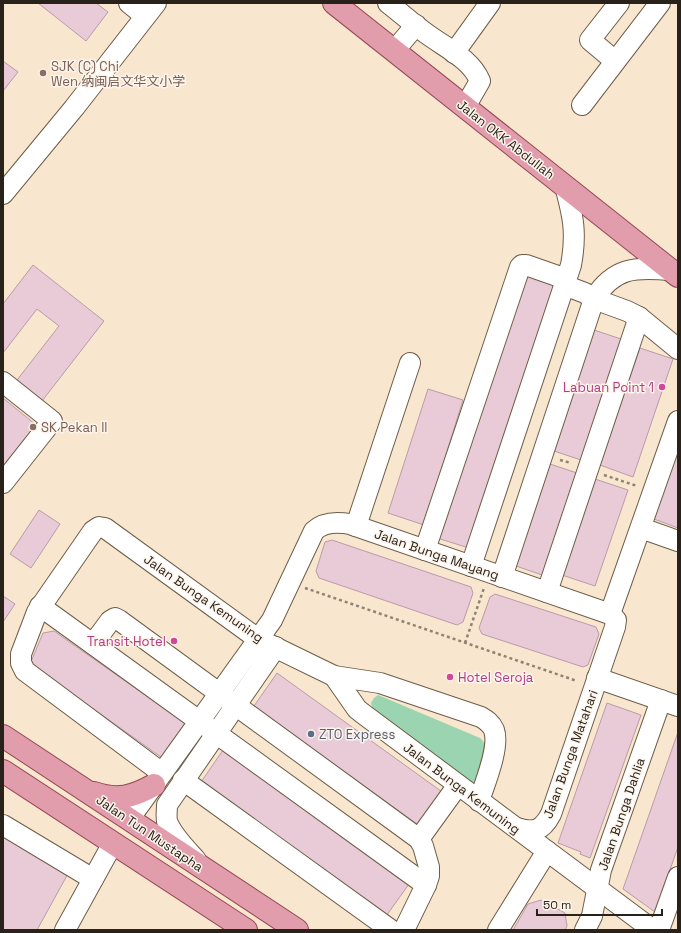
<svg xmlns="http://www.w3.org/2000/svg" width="681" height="933" font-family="'Space Grotesk','Noto Sans SC',sans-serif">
<rect width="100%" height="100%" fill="#f9e6ce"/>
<path fill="#9bd4b0" d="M378 695 480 738C493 750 484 766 480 781L473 785 373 710 371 703 374 698Z"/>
<g fill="#e9cad7" stroke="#b99ca9">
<path d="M38 3H96L108 12 86 41Z"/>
<path d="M3 61 18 72 3 91Z"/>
<path d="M33 265 104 321 42 401 17 380 59 326 37 309 3 353V304Z"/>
<path d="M525 275 556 286 469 548 437 538Z"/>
<path d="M594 330 624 340 584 461 554 451Z"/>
<path d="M640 348 673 359 633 477 600 465Z"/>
<path d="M428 389 463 400 424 525 388 513Z"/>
<path d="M3 398 41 429 3 476Z"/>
<path d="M678 449V528L654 519Z"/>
<path d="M550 464 580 474 545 576 516 566Z"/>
<path d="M595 479 628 490 595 586 562 575Z"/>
<path d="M39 510 60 524 31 568 10 554Z"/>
<path d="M332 540 471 587 473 593 463 622 457 625 319 578 316 571 325 542Z"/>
<path d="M495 594 596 627 599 634 588 665 583 667 482 634 479 628 490 597Z"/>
<path d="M3 596 15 604 3 622Z"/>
<path d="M54 631 185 723 161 757 30 664 43 633Z"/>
<path d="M277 673 445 794 421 827 254 706Z"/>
<path d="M607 703 641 715 590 858 580 854 581 852 558 843Z"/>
<path d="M678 732V847L655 912 623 889Z"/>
<path d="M223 750 409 884 384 919 199 785Z"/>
<path d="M3 834 70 870 37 930H3Z"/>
<path d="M541 900 565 913 567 926 565 930H513L528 904Z"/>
</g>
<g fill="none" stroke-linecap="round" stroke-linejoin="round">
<g stroke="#6d5d48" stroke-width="22">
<g id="minor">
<path d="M129 3 145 16"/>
<path d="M388 3C401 13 414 25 427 34 446 48 471 59 480 81L465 107"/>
<path d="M394 51 416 25"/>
<path d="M454 53 490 3"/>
<path d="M615 61 590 40 619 3"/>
<path d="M582 105 660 3"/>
<path d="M3 194 74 108 156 3"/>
<path d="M564 285 585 293 594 299 627 311 639 317 678 349"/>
<path d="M3 382 52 421 3 483"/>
<path d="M356 526 410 363"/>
<path d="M641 528 678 541"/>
<path d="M425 550 520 267 522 265H526L566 279"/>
<path d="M471 566 571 265C577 233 573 216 565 186"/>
<path d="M502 577 594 299C614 267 635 267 670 270"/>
<path d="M547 592 639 317"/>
<path d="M40 606 426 885"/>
<path d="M610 614 678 421"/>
<path d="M93 644 110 621 115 618 119 620 419 839 423 846 429 867V876L426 885 404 930"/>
<path d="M334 676 380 683 481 717C486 720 491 723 494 730 500 747 485 783 479 801"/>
<path d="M597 678 678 706"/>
<path d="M162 773 25 671 21 663V654L37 612 93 531 99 527 105 528 258 639 334 676 357 709 362 713 653 930"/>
<path d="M183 780 391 930"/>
<path d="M132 821 135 811 272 620 314 531C323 522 338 522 350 524L610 614 616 620 615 627 551 814C542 831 534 833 517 828"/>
<path d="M3 825 93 879"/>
<path d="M419 839 458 785"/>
<path d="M196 860C187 850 171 834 167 821 166 816 167 811 167 805L276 647"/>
<path d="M65 930 113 843"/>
<path d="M498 930 547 851"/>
<path d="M585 930 592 916 601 870 661 700"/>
<path d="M659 930 678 877"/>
</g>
</g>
<g stroke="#954854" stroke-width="24">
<g id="major">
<path d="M334 3 678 276"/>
<path d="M3 736 297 930"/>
<path d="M3 771 246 930"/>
<path d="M94 793C117 801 133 797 154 785"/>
</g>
</g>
<g stroke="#908373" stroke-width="2.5" stroke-dasharray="3 3" stroke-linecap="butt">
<path d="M560 460 571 463"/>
<path d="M604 475 637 486"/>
<path d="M305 588 577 681"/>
<path d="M465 643 484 588"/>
</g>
<use href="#minor" stroke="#fff" stroke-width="20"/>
<use href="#major" stroke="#e29dac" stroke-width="22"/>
</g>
<g fill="#8d6e63" stroke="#fdf5ec" stroke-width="1.5">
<circle cx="43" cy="73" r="4"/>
<circle cx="33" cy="427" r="4"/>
</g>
<g fill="#d1479c" stroke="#fdf5ec" stroke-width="1.5">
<circle cx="662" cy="387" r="4"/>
<circle cx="174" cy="641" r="4"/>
<circle cx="450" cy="677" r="4"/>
</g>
<circle fill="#5c6f8a" stroke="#fdf5ec" stroke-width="1.5" cx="311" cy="734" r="4"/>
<g text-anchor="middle" stroke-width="3" stroke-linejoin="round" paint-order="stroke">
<g font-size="13" fill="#785e54" stroke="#fdf5ec" text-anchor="start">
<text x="51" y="71">SJK (C) Chi<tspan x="51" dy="15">Wen 纳闽启文华文小学</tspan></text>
<text x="41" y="432">SK Pekan II</text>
</g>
<g font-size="13" fill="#29221a" stroke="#fdf5ec">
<text transform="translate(506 139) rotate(38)" y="5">Jalan OKK Abdullah</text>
<text transform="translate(437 554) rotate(19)" y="5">Jalan Bunga Mayang</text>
<text transform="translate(204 598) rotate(35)" y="5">Jalan Bunga Kemuning</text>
<text transform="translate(570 754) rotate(-70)" y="5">Jalan Bunga Matahari</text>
<text transform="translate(462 788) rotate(37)" y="5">Jalan Bunga Kemuning</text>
<text transform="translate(621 814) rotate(-71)" y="5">Jalan Bunga Dahlia</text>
<text transform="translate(150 833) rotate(34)" y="5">Jalan Tun Mustapha</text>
</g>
<g font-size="13" fill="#b23c85" stroke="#fdf5ec" text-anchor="end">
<text x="654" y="392">Labuan Point 1</text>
<text x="166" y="646">Transit Hotel</text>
<text x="458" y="682" text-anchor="start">Hotel Seroja</text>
</g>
<g font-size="13" fill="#4e5e75" stroke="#fdf5ec" text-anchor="start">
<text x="319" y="739">ZTO Express</text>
</g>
</g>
<rect width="681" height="933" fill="none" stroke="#29221a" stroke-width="8"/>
<path d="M537 909v6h125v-6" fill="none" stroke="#29221a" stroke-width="2"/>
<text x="543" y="909" font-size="12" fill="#29221a" stroke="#fdf5ec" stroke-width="3" paint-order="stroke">50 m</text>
</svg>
